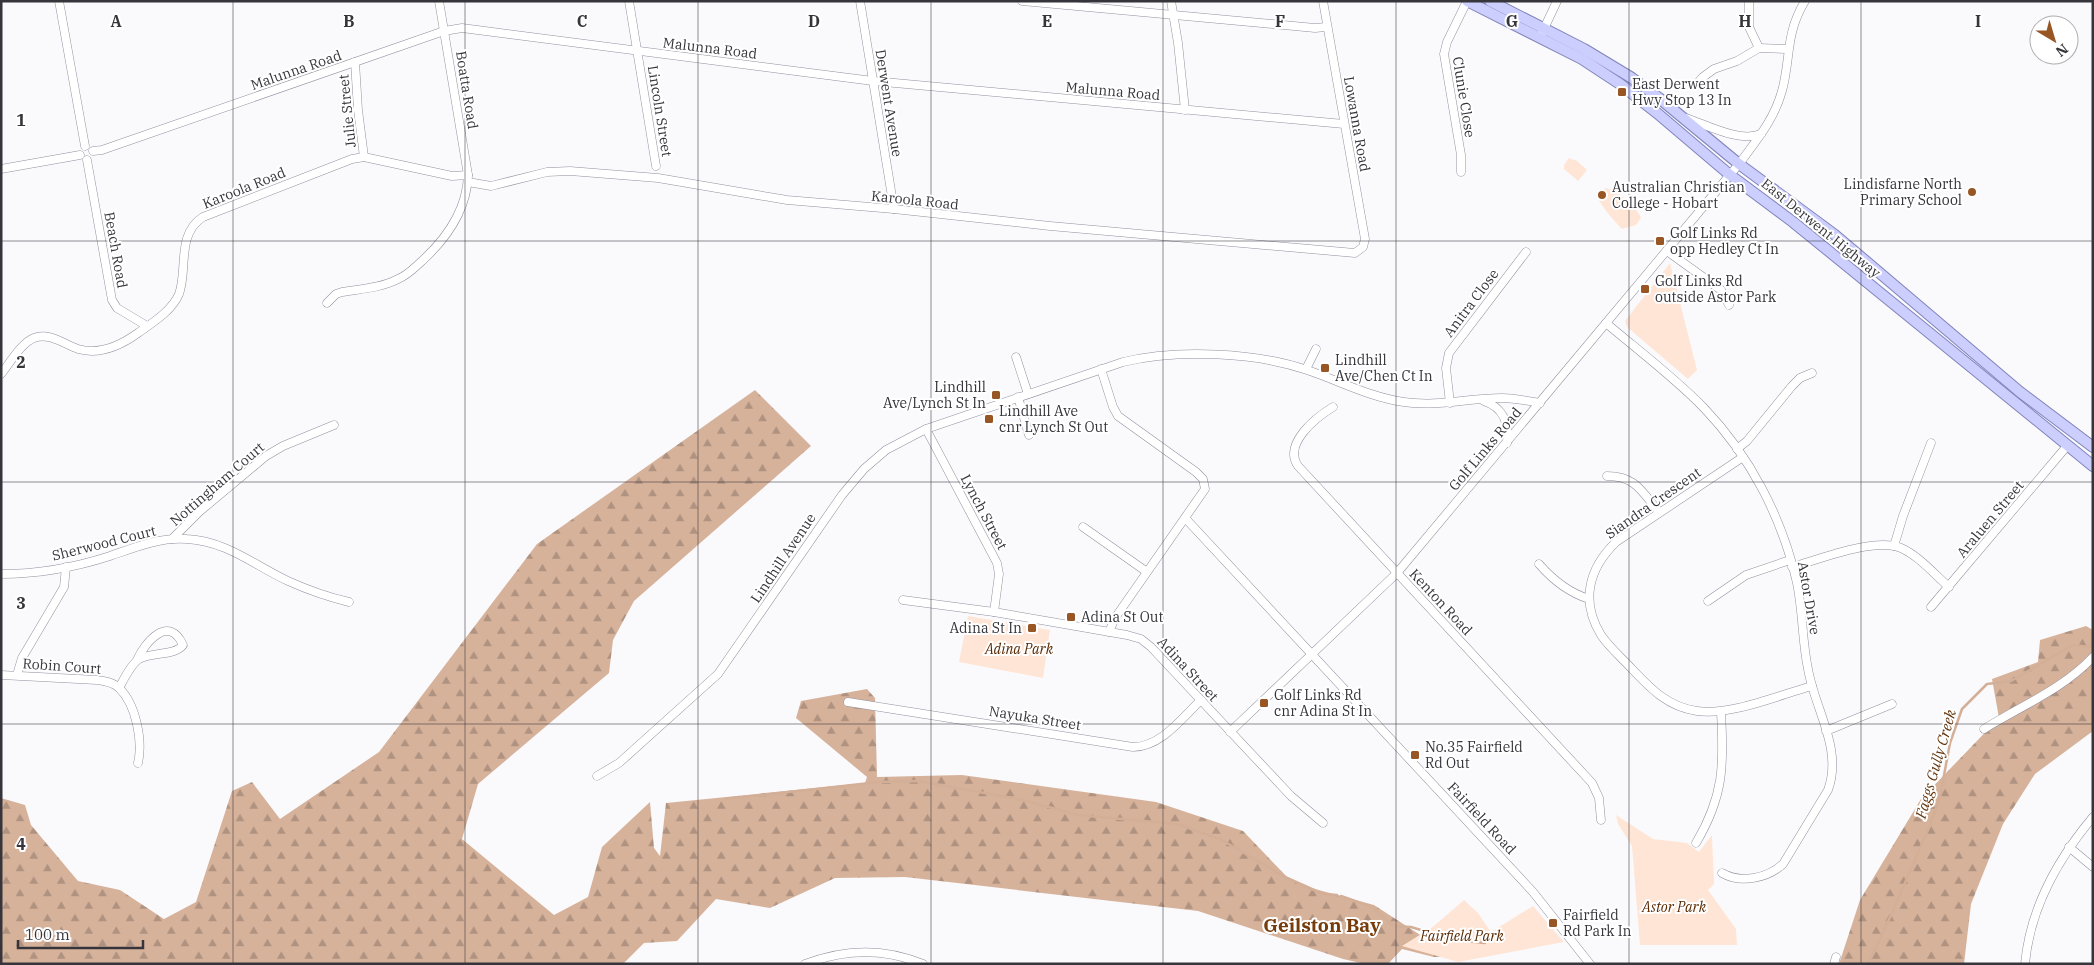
<svg xmlns="http://www.w3.org/2000/svg" width="2094" height="965" font-family="'IBM Plex Serif',serif">
<defs>
<pattern id="forest-firs" width="22" height="20" patternUnits="userSpaceOnUse" patternTransform="scale(1.25)"><rect width="22" height="20" fill="#d7b29b"/><path d="M5 1l3.5 6h-7zM16 11l3.5 6h-7z" fill="#af9280"/></pattern>
</defs>
<rect width="100%" height="100%" fill="#fafafd"/>
<g fill="url(#forest-firs)">
<path d="M755 390 811 446 634 601 613 640 609 673 478 784 462 839 554 915 588 897 602 847 650 802 654 848 660 856 666 803 865 783 867 777 796 718 801 701 867 689 875 698 877 777 962 775 1156 802 1243 831 1290 880 1304 886 1374 905 1428 940 1501 953 1434 957 1402 949 1388 964H1365L1343 959 1198 911 905 877 835 878 770 908 716 899 677 941 644 943 623 964H1V798L25 805 31 825 78 881 120 890 164 919 196 902 232 791 252 782 280 819 379 752 537 544Z"/>
<path d="M2086 626 2093 630V731L2035 774 2003 824 1971 904 1964 964H1839L1860 900 1921 799 1999 718 1992 679 2038 662 2040 640Z"/>
</g>
<g fill="#ffe5d5">
<path d="M1569 158 1577 161 1587 170 1578 181 1564 169V165Z"/>
<path d="M1606 188C1618 191 1636 206 1641 218L1636 225 1622 229C1616 223 1598 203 1597 195Z"/>
<path d="M1670 263 1697 370 1688 379 1627 327 1625 321Z"/>
<path d="M968 616 1050 630 1043 678 959 662Z"/>
<path d="M1616 815 1653 839 1687 843 1699 852 1712 835 1714 884 1708 890 1736 929 1737 945H1640L1632 846 1618 824Z"/>
<path d="M1464 900 1478 913 1491 932 1533 906 1564 942 1458 962 1402 946 1434 926Z"/>
</g>
<g fill="none" stroke-linecap="round" stroke-linejoin="round">
<g stroke="#d4af97" stroke-width="2.5">
<path d="M725 799 879 782 918 781 1023 800 1078 815 1177 824 1220 839 1285 877 1323 894 1337 895"/>
<path d="M1341 896 1372 907 1394 926 1411 927 1454 940 1485 943"/>
<path d="M1868 964 1892 913 1930 825 1940 797 1950 743 1962 709 1987 684 2011 681 2073 645 2090 647 2093 643"/>
</g>
<g stroke="#90919f" stroke-width="9">
<g id="minor">
<path d="M59 1 85 146"/>
<path d="M629 1 656 166"/>
<path d="M860 1 894 209"/>
<path d="M1022 1 1315 28 1326 27"/>
<path d="M1171 1 1178 43 1185 110"/>
<path d="M1749 1V27L1759 48"/>
<path d="M1542 33 1557 1"/>
<path d="M355 62 358 110 364 157"/>
<path d="M1696 85 1703 77 1714 69 1737 61 1759 48 1788 49"/>
<path d="M1686 118C1707 125 1740 143 1761 134"/>
<path d="M93 151 102 150 444 31 462 28 873 81 1344 124"/>
<path d="M87 160 112 300 117 308 147 326"/>
<path d="M1 169 80 155"/>
<path d="M1461 172V155L1444 54 1447 42 1467 1"/>
<path d="M468 182 491 186 547 172 570 171 658 178 787 200 894 209 1050 226 1355 253 1363 247 1365 239 1323 1"/>
<path d="M1667 251 1721 290 1729 305"/>
<path d="M327 303 336 294 342 292C360 289 381 288 398 279 408 275 415 267 422 261 447 238 467 209 468 175L439 1"/>
<path d="M1606 323C1639 351 1674 377 1704 408 1750 456 1782 517 1797 583 1803 612 1802 641 1808 669 1815 710 1843 749 1828 790L1783 864C1768 878 1741 884 1722 873"/>
<path d="M1016 357 1028 394"/>
<path d="M1101 369 1113 407 1118 416 1196 472 1203 479 1205 489 1115 618 1109 632"/>
<path d="M1306 369 1316 349"/>
<path d="M1 374C10 363 21 343 34 338 49 332 64 344 78 349 99 355 120 346 138 333 152 323 172 311 179 294 188 270 176 234 203 217L352 159 364 157 452 176 468 175"/>
<path d="M1018 397 1029 435"/>
<path d="M1484 401C1504 408 1509 423 1507 443"/>
<path d="M1450 403 1446 368 1449 353 1526 252"/>
<path d="M1333 407C1315 418 1283 444 1298 466L1592 783 1599 798 1601 820"/>
<path d="M926 429 997 563 999 574 994 612"/>
<path d="M1737 449 1747 441 1792 386 1800 378 1812 373"/>
<path d="M1743 457 1616 542C1589 568 1580 601 1601 635 1609 647 1622 658 1632 669 1651 689 1668 707 1697 711 1730 716 1779 695 1812 686"/>
<path d="M1607 476C1636 476 1642 492 1659 512"/>
<path d="M1186 519 1533 892 1590 964"/>
<path d="M1083 527 1147 572"/>
<path d="M172 539 199 512 266 456 283 446 334 425"/>
<path d="M1894 546 1903 516 1931 443"/>
<path d="M1539 564C1552 579 1570 593 1589 599"/>
<path d="M1792 567C1820 559 1875 537 1901 548 1919 556 1934 574 1949 587"/>
<path d="M1 574C38 574 76 567 110 556 136 547 160 537 187 539 226 541 254 565 288 581 308 590 328 597 349 602"/>
<path d="M903 600 994 612 1127 635 1141 639 1151 647 1291 796 1323 823"/>
<path d="M1708 601 1746 575 1790 560"/>
<path d="M1931 607 2067 446"/>
<path d="M1 675 97 680C104 681 113 682 119 688 136 704 143 741 138 763"/>
<path d="M17 675 22 658 64 587 66 567"/>
<path d="M119 688C124 679 131 664 139 659 151 652 175 656 183 645 169 614 145 642 137 660"/>
<path d="M848 702 1133 747C1161 747 1182 718 1201 700"/>
<path d="M1984 729C2021 706 2063 689 2093 657"/>
<path d="M1826 731 1892 704"/>
<path d="M1230 732 1397 573 1739 164C1756 141 1774 120 1782 91 1791 58 1785 34 1805 1"/>
<path d="M597 776 619 763 718 674 842 495 864 469 886 450 926 429 1123 362C1176 349 1255 352 1307 370 1340 381 1369 397 1404 402 1437 407 1469 398 1502 398 1515 398 1528 401 1540 403"/>
<path d="M1696 843C1724 796 1724 765 1721 712"/>
<path d="M2069 847 2093 867"/>
<path d="M805 964C844 949 885 948 923 964"/>
<path d="M1834 964 1836 957"/>
<path d="M2025 964C2030 908 2057 860 2093 817"/>
</g>
</g>
<g stroke="#8184ba" stroke-width="12">
<g id="major">
<path d="M1467 1 1582 59 1620 84 1657 113 1730 175 1793 222 2093 466"/>
<path d="M1490 1 1584 49 1632 78 1659 98 1739 164 1835 235 2020 392 2093 447"/>
</g>
</g>
<use href="#minor" stroke="#fff" stroke-width="8"/>
<use href="#major" stroke="#cccefe" stroke-width="10"/>
</g>
<path fill="none" stroke="#35353b" stroke-width="1" stroke-opacity="0.55" d="M233 1V964M465 1V964M698 1V964M931 1V964M1163 1V964M1396 1V964M1629 1V964M1861 1V964M1 241H2093M1 482H2093M1 724H2093"/>
<g fill="#985625" stroke="#fff" stroke-width="2">
<rect x="1617" y="87" width="10" height="10" rx="2.5"/>
<circle cx="1972" cy="192" r="5"/>
<circle cx="1602" cy="195" r="5"/>
<rect x="1655" y="236" width="10" height="10" rx="2.5"/>
<rect x="1640" y="284" width="10" height="10" rx="2.5"/>
<rect x="1320" y="363" width="10" height="10" rx="2.5"/>
<rect x="991" y="390" width="10" height="10" rx="2.5"/>
<rect x="984" y="414" width="10" height="10" rx="2.5"/>
<rect x="1066" y="612" width="10" height="10" rx="2.5"/>
<rect x="1027" y="623" width="10" height="10" rx="2.5"/>
<rect x="1259" y="698" width="10" height="10" rx="2.5"/>
<rect x="1410" y="750" width="10" height="10" rx="2.5"/>
<rect x="1548" y="918" width="10" height="10" rx="2.5"/>
</g>
<g text-anchor="middle" stroke-width="4" stroke-linejoin="round" paint-order="stroke">
<g font-size="14" fill="#35353b" stroke="#fff">
<text transform="translate(710 48) rotate(7)" y="5">Malunna Road</text>
<text transform="translate(296 70) rotate(-19)" y="5">Malunna Road</text>
<text transform="translate(467 90) rotate(81)" y="5">Boatta Road</text>
<text transform="translate(1113 91) rotate(5)" y="5">Malunna Road</text>
<text transform="translate(1464 97) rotate(81)" y="5">Clunie Close</text>
<text transform="translate(889 103) rotate(81)" y="5">Derwent Avenue</text>
<text transform="translate(347 111) rotate(-96)" y="5">Julie Street</text>
<text transform="translate(660 111) rotate(81)" y="5">Lincoln Street</text>
<text transform="translate(1357 124) rotate(80)" y="5">Lowanna Road</text>
<text transform="translate(244 188) rotate(-22)" y="5">Karoola Road</text>
<text transform="translate(915 200) rotate(6)" y="5">Karoola Road</text>
<text transform="translate(1821 228) rotate(39)" y="5">East Derwent Highway</text>
<text transform="translate(116 250) rotate(80)" y="5">Beach Road</text>
<text transform="translate(1471 303) rotate(-53)" y="5">Anitra Close</text>
<text transform="translate(1485 449) rotate(-50)" y="5">Golf Links Road</text>
<text transform="translate(217 484) rotate(-41)" y="5">Nottingham Court</text>
<text transform="translate(1653 503) rotate(-35)" y="5">Siandra Crescent</text>
<text transform="translate(984 512) rotate(62)" y="5">Lynch Street</text>
<text transform="translate(1990 519) rotate(-50)" y="5">Araluen Street</text>
<text transform="translate(104 543) rotate(-14)" y="5">Sherwood Court</text>
<text transform="translate(783 558) rotate(-56)" y="5">Lindhill Avenue</text>
<text transform="translate(1809 598) rotate(80)" y="5">Astor Drive</text>
<text transform="translate(1441 602) rotate(47)" y="5">Kenton Road</text>
<text transform="translate(62 666) rotate(4)" y="5">Robin Court</text>
<text transform="translate(1188 669) rotate(47)" y="5">Adina Street</text>
<text transform="translate(1035 718) rotate(9)" y="5">Nayuka Street</text>
<text transform="translate(1482 818) rotate(47)" y="5">Fairfield Road</text>
</g>
<g font-size="14" fill="#35353b" stroke="#fff" text-anchor="start">
<text x="1632" y="89">East Derwent<tspan x="1632" dy="16">Hwy Stop 13 In</tspan></text>
<text x="1962" y="189" text-anchor="end">Lindisfarne North<tspan x="1962" dy="16">Primary School</tspan></text>
<text x="1612" y="192">Australian Christian<tspan x="1612" dy="16">College - Hobart</tspan></text>
<text x="1670" y="238">Golf Links Rd<tspan x="1670" dy="16">opp Hedley Ct In</tspan></text>
<text x="1655" y="286">Golf Links Rd<tspan x="1655" dy="16">outside Astor Park</tspan></text>
<text x="1335" y="365">Lindhill<tspan x="1335" dy="16">Ave/Chen Ct In</tspan></text>
<text x="986" y="392" text-anchor="end">Lindhill<tspan x="986" dy="16">Ave/Lynch St In</tspan></text>
<text x="999" y="416">Lindhill Ave<tspan x="999" dy="16">cnr Lynch St Out</tspan></text>
<text x="1081" y="622">Adina St Out</text>
<text x="1022" y="633" text-anchor="end">Adina St In</text>
<text x="1274" y="700">Golf Links Rd<tspan x="1274" dy="16">cnr Adina St In</tspan></text>
<text x="1425" y="752">No.35 Fairfield<tspan x="1425" dy="16">Rd Out</tspan></text>
<text x="1563" y="920">Fairfield<tspan x="1563" dy="16">Rd Park In</tspan></text>
</g>
<g font-size="14" font-style="italic" fill="#582902" stroke="#fff">
<text x="1019" y="654">Adina Park</text>
<text x="1674" y="912">Astor Park</text>
<text x="1462" y="941">Fairfield Park</text>
</g>
<g font-size="15" font-style="italic" fill="#63340e" stroke="#fff">
<text transform="translate(1936 764) rotate(-74)" y="5">Faggs Gully Creek</text>
</g>
<g font-size="19" font-weight="bold" fill="#773c0b" stroke="#fff">
<text x="1322" y="932">Geilston Bay</text>
</g>
</g>
<g font-size="16" text-anchor="middle" font-weight="bold" fill="#35353b" stroke="#fff" stroke-width="4" stroke-linejoin="round" paint-order="stroke">
<text x="116" y="27">A</text>
<text x="349" y="27">B</text>
<text x="582" y="27">C</text>
<text x="814" y="27">D</text>
<text x="1047" y="27">E</text>
<text x="1280" y="27">F</text>
<text x="1512" y="27">G</text>
<text x="1745" y="27">H</text>
<text x="1978" y="27">I</text>
<text x="21" y="126">1</text>
<text x="21" y="368">2</text>
<text x="21" y="609">3</text>
<text x="21" y="850">4</text>
</g>
<rect width="2094" height="965" fill="none" stroke="#35353b" stroke-width="5"/>
<g transform="translate(2054 40) rotate(142)"><circle r="24" fill="#ffffff" stroke="#aeaeb1"/>
<path d="M0-4L9 19L0 12L-9 19Z" fill="#985625"/>
<text y="-8" font-size="14" font-weight="bold" text-anchor="middle" fill="#35353b">N</text>
</g>
<path d="M18 940v8h125v-8" fill="none" stroke="#35353b" stroke-width="2.5"/>
<text x="25" y="940" font-size="15" fill="#35353b" stroke="#ffffff" stroke-width="4" paint-order="stroke">100 m</text>
</svg>
